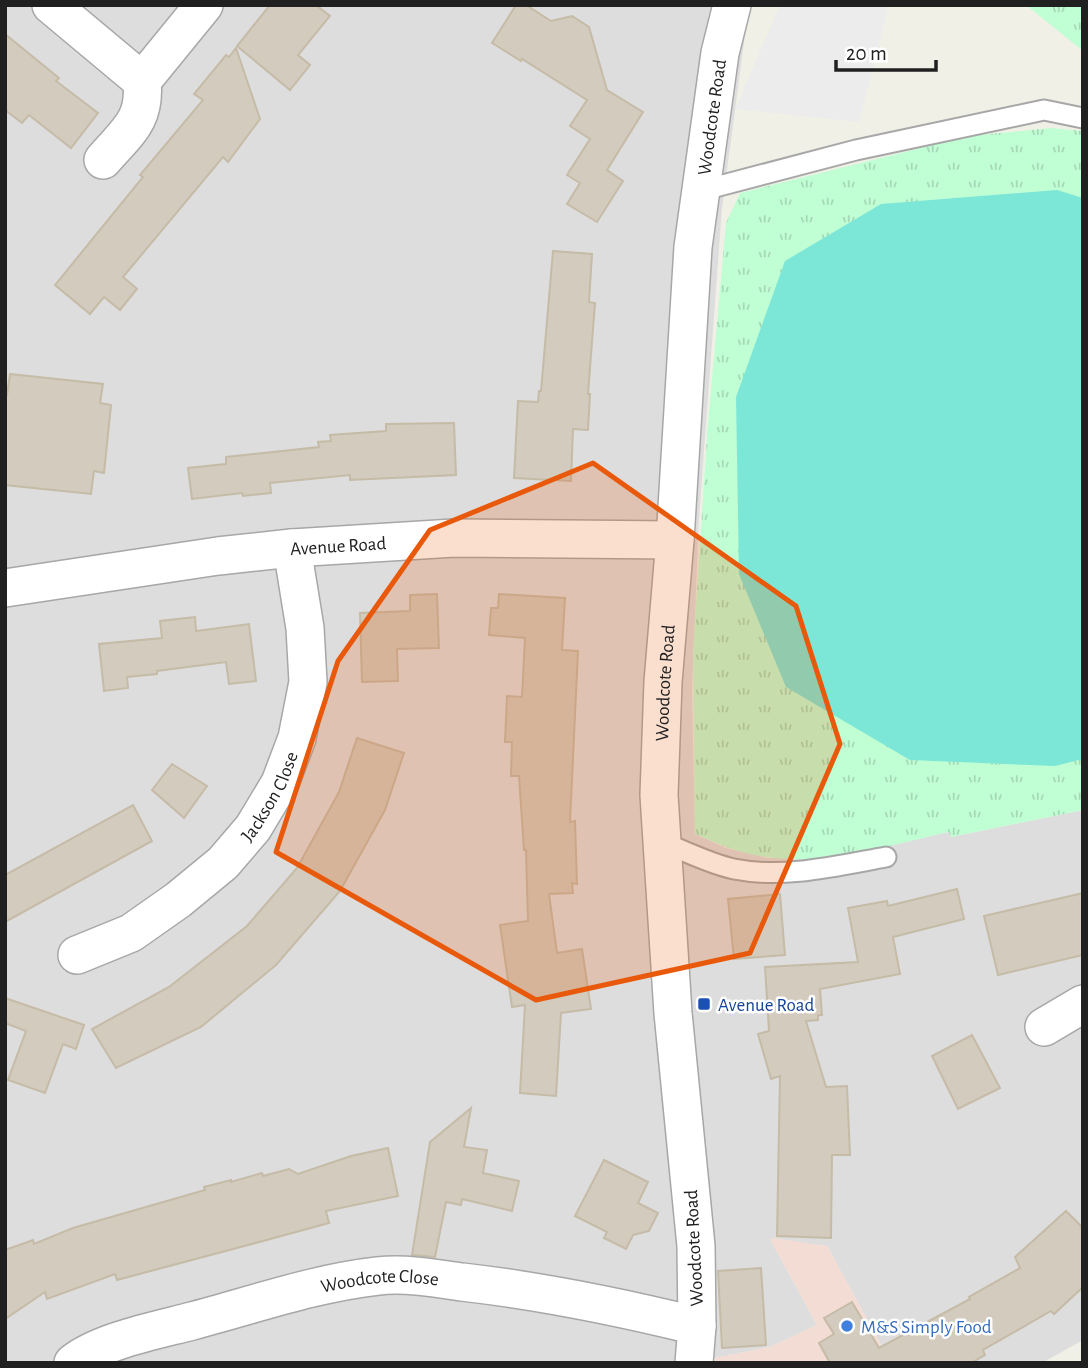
<svg xmlns="http://www.w3.org/2000/svg" width="1088" height="1368" font-family="'Alegreya Sans',sans-serif">
<defs>
<pattern id="park-tufts" width="24" height="20" patternUnits="userSpaceOnUse" patternTransform="scale(1.75)"><rect width="24" height="20" fill="#c0fed4"/><path d="M3 7l-1-3M5 7V3M7 7l1-3M15 17l-1-3M17 17v-4M19 17l1-3" fill="none" stroke="#a5d9b6"/></pattern>
</defs>
<rect width="100%" height="100%" fill="#f1f0e6"/>
<path fill="#dedddd" d="M5 5H749L722 208 699 519 692 689 695 834 726 848 768 858H824L949 832 951 837 1083 810V1340L1042 1363H891L827 1246 770 1239 817 1325 770 1347 715 1358 675 1359V1363H5Z"/>
<path fill="#f3dcd4" d="M774 1238 827 1246 891 1363H715V1358L770 1347 817 1325 770 1239Z"/>
<g fill="url(#park-tufts)">
<path d="M1026 5H1083V51Z"/>
<path d="M1051 128 1083 131V810L951 837 949 832C890 845 827 866 767 857 741 854 718 844 695 834L693 654 707 434 726 223 740 193 969 136Z"/>
</g>
<path fill="#7de7d7" d="M1057 190 1083 198V759L1055 766 910 760 786 687 739 574 736 397 785 261 881 204Z"/>
<path fill="#ececec" d="M780 5H889L859 122 735 109Z"/>
<g fill="#d2cbbe" stroke="#c5bba7" stroke-width="2">
<path d="M270 5H316L330 16 298 55 310 65 290 90 237 46Z"/>
<path d="M516 5H526L551 21 572 16 589 27 607 90 643 112 607 170 623 181 597 222 567 204 580 183 567 175 590 139 570 126 587 100 522 59 521 61 492 43Z"/>
<path d="M5 34 59 78 56 81 98 113 71 148 29 115 22 123 5 110Z"/>
<path d="M236 48 260 119 228 162 223 157 123 277 137 289 120 310 104 297 90 314 55 285 143 177 140 175 203 100 194 94 226 55 229 57Z"/>
<path d="M553 251 592 254 589 302 595 303 588 394H590L588 430 573 429 571 481 514 478 518 401 538 402 539 391H541Z"/>
<path d="M10 374 103 384 100 403 111 405 104 473 94 471 91 494 5 485V395H7Z"/>
<path d="M454 423 456 475 350 480V475L270 483 271 493 243 496 242 493 192 499 188 468 226 464V457L319 447 318 442 331 441 330 435 386 431V424Z"/>
<path d="M437 594 439 648 397 649 398 681 362 682 360 613 410 611V595Z"/>
<path d="M499 594 565 598 562 650 578 651 570 822 575 821 577 884 572 883 573 893 549 894 557 953 582 949 591 1009 561 1013 556 1096 520 1093 525 1005 512 1007 500 925 528 921 526 850H524L519 776H511L512 742H505L507 696 522 697 525 638 489 635 491 608H498Z"/>
<path d="M195 617 196 631 249 624 256 681 229 684 226 662 157 671V674L127 677 128 688 104 691 99 644 162 638 160 621Z"/>
<path d="M357 738 404 753 385 810 340 891 276 965 201 1027 116 1068 92 1029 169 987 247 926 297 868 339 792Z"/>
<path d="M172 764 207 786 184 818 152 790Z"/>
<path d="M133 805 152 841 5 922V875Z"/>
<path d="M957 889 964 919 893 937 900 974 820 989 822 1015H818V1020L806 1021 826 1087 847 1086 850 1155H832L831 1238 777 1236 780 1076 771 1079 758 1034 769 1031 765 967 858 962 848 908 887 901 888 906Z"/>
<path d="M1083 893V955L998 975 984 916Z"/>
<path d="M780 894 785 955 734 959 728 899Z"/>
<path d="M5 998 84 1025 76 1049 63 1044 45 1093 8 1080 26 1031 5 1023Z"/>
<path d="M972 1035 1000 1088 958 1109 932 1056Z"/>
<path d="M471 1108 464 1147 487 1150 483 1173 519 1181 512 1211 462 1199 461 1205 446 1202 435 1257 412 1255 430 1142Z"/>
<path d="M388 1148 398 1196 326 1211 329 1223 263 1241 117 1280 115 1274 47 1299 45 1292 5 1319V1250L33 1240 34 1244 73 1228 205 1190 204 1187 231 1180V1182L262 1173 263 1176 289 1169 298 1174 351 1156Z"/>
<path d="M604 1160 648 1182 638 1203 658 1213 649 1231 633 1235 626 1249 604 1238 607 1232 575 1216Z"/>
<path d="M1066 1211 1083 1228V1287L1054 1314 1051 1311 983 1350 985 1355 971 1363H830L819 1343 834 1334 824 1318 852 1302 879 1348 970 1299 969 1297 1020 1268 1015 1257Z"/>
<path d="M761 1268 766 1345 722 1348 718 1271Z"/>
</g>
<g fill="none" stroke-linecap="round" stroke-linejoin="round">
<g stroke="#a7a7a7" stroke-width="23">
<g id="lane">
<path d="M700 191 856 150 1044 110 1083 118"/>
<path d="M662 842C685 851 710 864 734 869 784 879 836 866 886 857"/>
</g>
</g>
<g stroke="#a7a7a7" stroke-width="40">
<g id="street">
<path d="M51 5 142 81C146 121 127 132 103 160"/>
<path d="M142 81 204 5"/>
<path id="s1" d="M5 588 218 556 292 548 454 538 675 540"/>
<path id="s2" d="M77 955 131 933 178 900 223 863 253 828 280 783 297 738 308 682 305 628 292 548"/>
<path d="M1044 1027 1083 1004"/>
<path id="s3" d="M73 1363C100 1341 158 1330 192 1321 253 1305 315 1283 378 1276 405 1273 435 1278 462 1282 541 1291 620 1307 697 1326"/>
<path id="s4" d="M694 1363 697 1326 696 1246 673 1013 659 795 663 682 675 540 693 247 720 53 732 5"/>
</g>
</g>
<use href="#lane" stroke="#fff" stroke-width="19"/>
<use href="#street" stroke="#fff" stroke-width="37"/>
</g>
<path fill="#e8590c" fill-opacity="0.2" stroke="#e8590c" stroke-width="5" stroke-linejoin="round" d="M593 463 796 606 840 744 750 953 536 1000 276 852 338 661 430 530Z"/>
<rect fill="#1a4fb4" stroke="#fff" stroke-width="2.5" x="697" y="997" width="14" height="14" rx="3.5"/>
<circle fill="#3f7fe0" stroke="#fff" stroke-width="2.5" cx="847" cy="1326" r="7"/>
<g text-anchor="middle" stroke-width="5" stroke-linejoin="round" paint-order="stroke">
<g font-size="19" fill="#202020" stroke="#fff">
<text dy="7" stroke="none"><textPath href="#s4" startOffset="1250">Woodcote Road</textPath></text>
<text dy="7" stroke="none"><textPath href="#s1" startOffset="336">Avenue Road</textPath></text>
<text dy="7" stroke="none"><textPath href="#s4" startOffset="682">Woodcote Road</textPath></text>
<text dy="7" stroke="none"><textPath href="#s2" startOffset="256">Jackson Close</textPath></text>
<text transform="translate(693 1248) rotate(-93)" y="7">Woodcote Road</text>
<text dy="7" stroke="none"><textPath href="#s3" startOffset="320">Woodcote Close</textPath></text>
</g>
<g font-size="19" fill="#164399" stroke="#fff" text-anchor="start">
<text x="718" y="1011">Avenue Road</text>
</g>
<g font-size="19" fill="#366cbe" stroke="#fff" text-anchor="start">
<text x="861" y="1333">M&amp;S Simply Food</text>
</g>
</g>
<rect width="1088" height="1368" fill="none" stroke="#202020" stroke-width="14"/>
<path d="M836 60v10h100v-10" fill="none" stroke="#202020" stroke-width="3.5"/>
<text x="846" y="60" font-size="21" fill="#202020" stroke="#ffffff" stroke-width="5" paint-order="stroke">20 m</text>
</svg>
